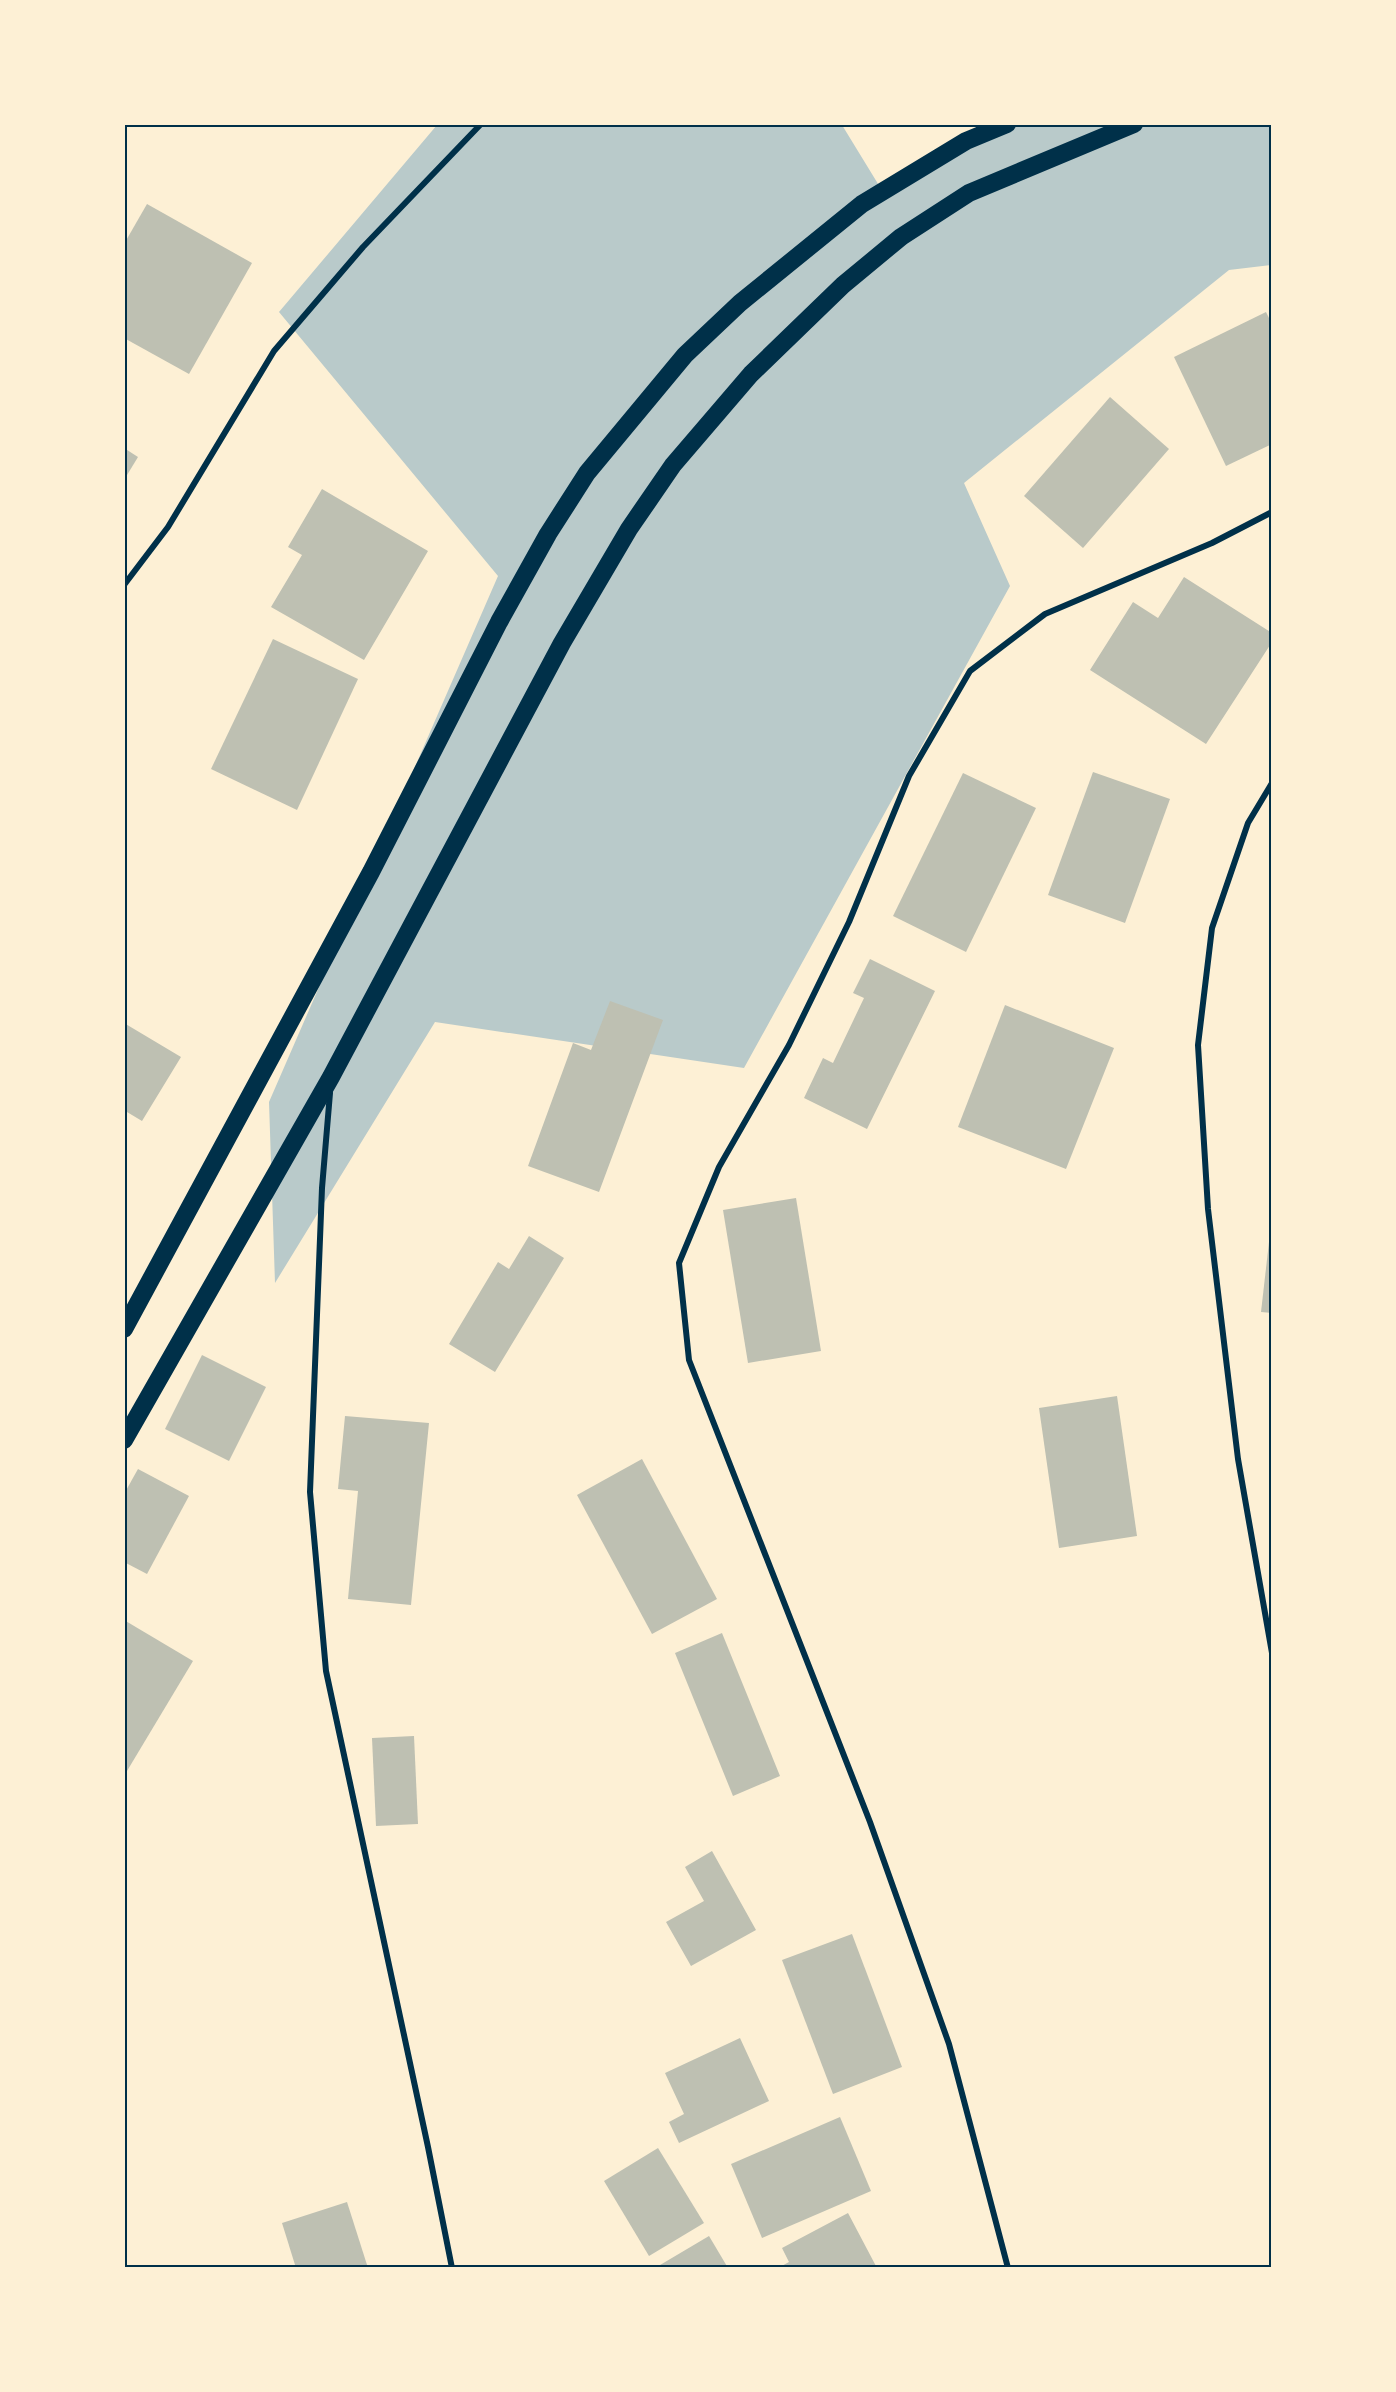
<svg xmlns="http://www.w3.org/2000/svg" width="1396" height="2392" font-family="'Times New Roman',serif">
<rect width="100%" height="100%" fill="#fdf0d5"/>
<path fill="#b9caca" d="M437 125H842L883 192 996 125H1271V265L1229 270 964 483 1010 586 744 1068 435 1022 275 1283 269 1102 498 576 279 312Z"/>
<g fill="#bec0b2">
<path d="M147 204 252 263 189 374 124 338V244Z"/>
<path d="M1266 312 1272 324V444L1226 466 1174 357Z"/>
<path d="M1110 397 1169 449 1083 548 1024 496Z"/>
<path d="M124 448 138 457 124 480Z"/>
<path d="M322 489 428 551 364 660 271 607 302 555 288 547Z"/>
<path d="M1184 577 1272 633V642L1206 744 1090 670 1133 602 1158 618Z"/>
<path d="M273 639 358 679 297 810 211 769Z"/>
<path d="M1093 772 1170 799 1125 923 1048 895Z"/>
<path d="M963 773 1036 808 966 952 893 916Z"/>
<path d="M870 959 935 991 867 1129 804 1098 823 1058 833 1063 864 998 853 993Z"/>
<path d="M610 1001 663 1020 599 1192 528 1166 573 1043 591 1050Z"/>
<path d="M1005 1005 1114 1048 1066 1169 958 1127Z"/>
<path d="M124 1023 181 1057 142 1121 127 1112 124 1116Z"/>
<path d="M796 1198 821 1351 748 1363 723 1210Z"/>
<path d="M529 1236 564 1258 495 1372 449 1344 498 1262 509 1269Z"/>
<path d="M1269 1242H1272V1313L1261 1312Z"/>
<path d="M202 1355 266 1387 229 1461 165 1429Z"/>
<path d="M1117 1396 1137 1536 1059 1548 1039 1408Z"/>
<path d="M345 1416 429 1423 411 1605 348 1599 358 1491 338 1489Z"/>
<path d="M642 1459 717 1599 652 1634 577 1495Z"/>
<path d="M138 1469 189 1496 147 1574 124 1562V1494Z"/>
<path d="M124 1620 193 1661 124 1776Z"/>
<path d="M722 1633 780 1776 733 1796 675 1653Z"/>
<path d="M414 1736 418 1824 376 1826 372 1738Z"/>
<path d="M712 1851 756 1930 691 1966 666 1922 704 1901 685 1867Z"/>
<path d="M852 1934 902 2067 833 2094 782 1960Z"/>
<path d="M740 2038 769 2101 679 2143 669 2122 684 2114 665 2073Z"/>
<path d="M840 2117 871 2191 762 2238 731 2164Z"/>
<path d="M658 2148 704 2223 649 2256 604 2181Z"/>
<path d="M347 2202 368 2268H296L282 2223Z"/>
<path d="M848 2213 877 2268H778L789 2262 782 2248Z"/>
<path d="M709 2236 728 2268H655Z"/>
</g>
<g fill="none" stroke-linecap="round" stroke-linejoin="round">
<g stroke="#003049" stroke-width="6">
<path d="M124 585 168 527 274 351 363 247 481 124"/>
<path d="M1272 783 1248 823 1212 928 1198 1045 1208 1209 1238 1459 1272 1653"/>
<path d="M330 1093 322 1188 310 1492 326 1671 428 2147 452 2268"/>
<path d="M1008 2268 949 2044 870 1822 689 1360 679 1263 719 1167 789 1045 849 922 909 776 970 671 1045 614 1212 543 1272 512"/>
</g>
<g stroke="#003049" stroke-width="18">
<path d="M124 1329 371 872 499 622 548 534 587 473 685 355 740 303 862 204 966 141 1007 124"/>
<path d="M124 1440 331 1077 562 643 629 529 673 465 751 374 843 285 901 237 969 193 1134 124"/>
</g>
</g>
<rect width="1396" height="2392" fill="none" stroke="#fdf0d5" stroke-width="252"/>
<rect x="126" y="126" width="1144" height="2140" fill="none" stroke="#003049" stroke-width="2"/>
</svg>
